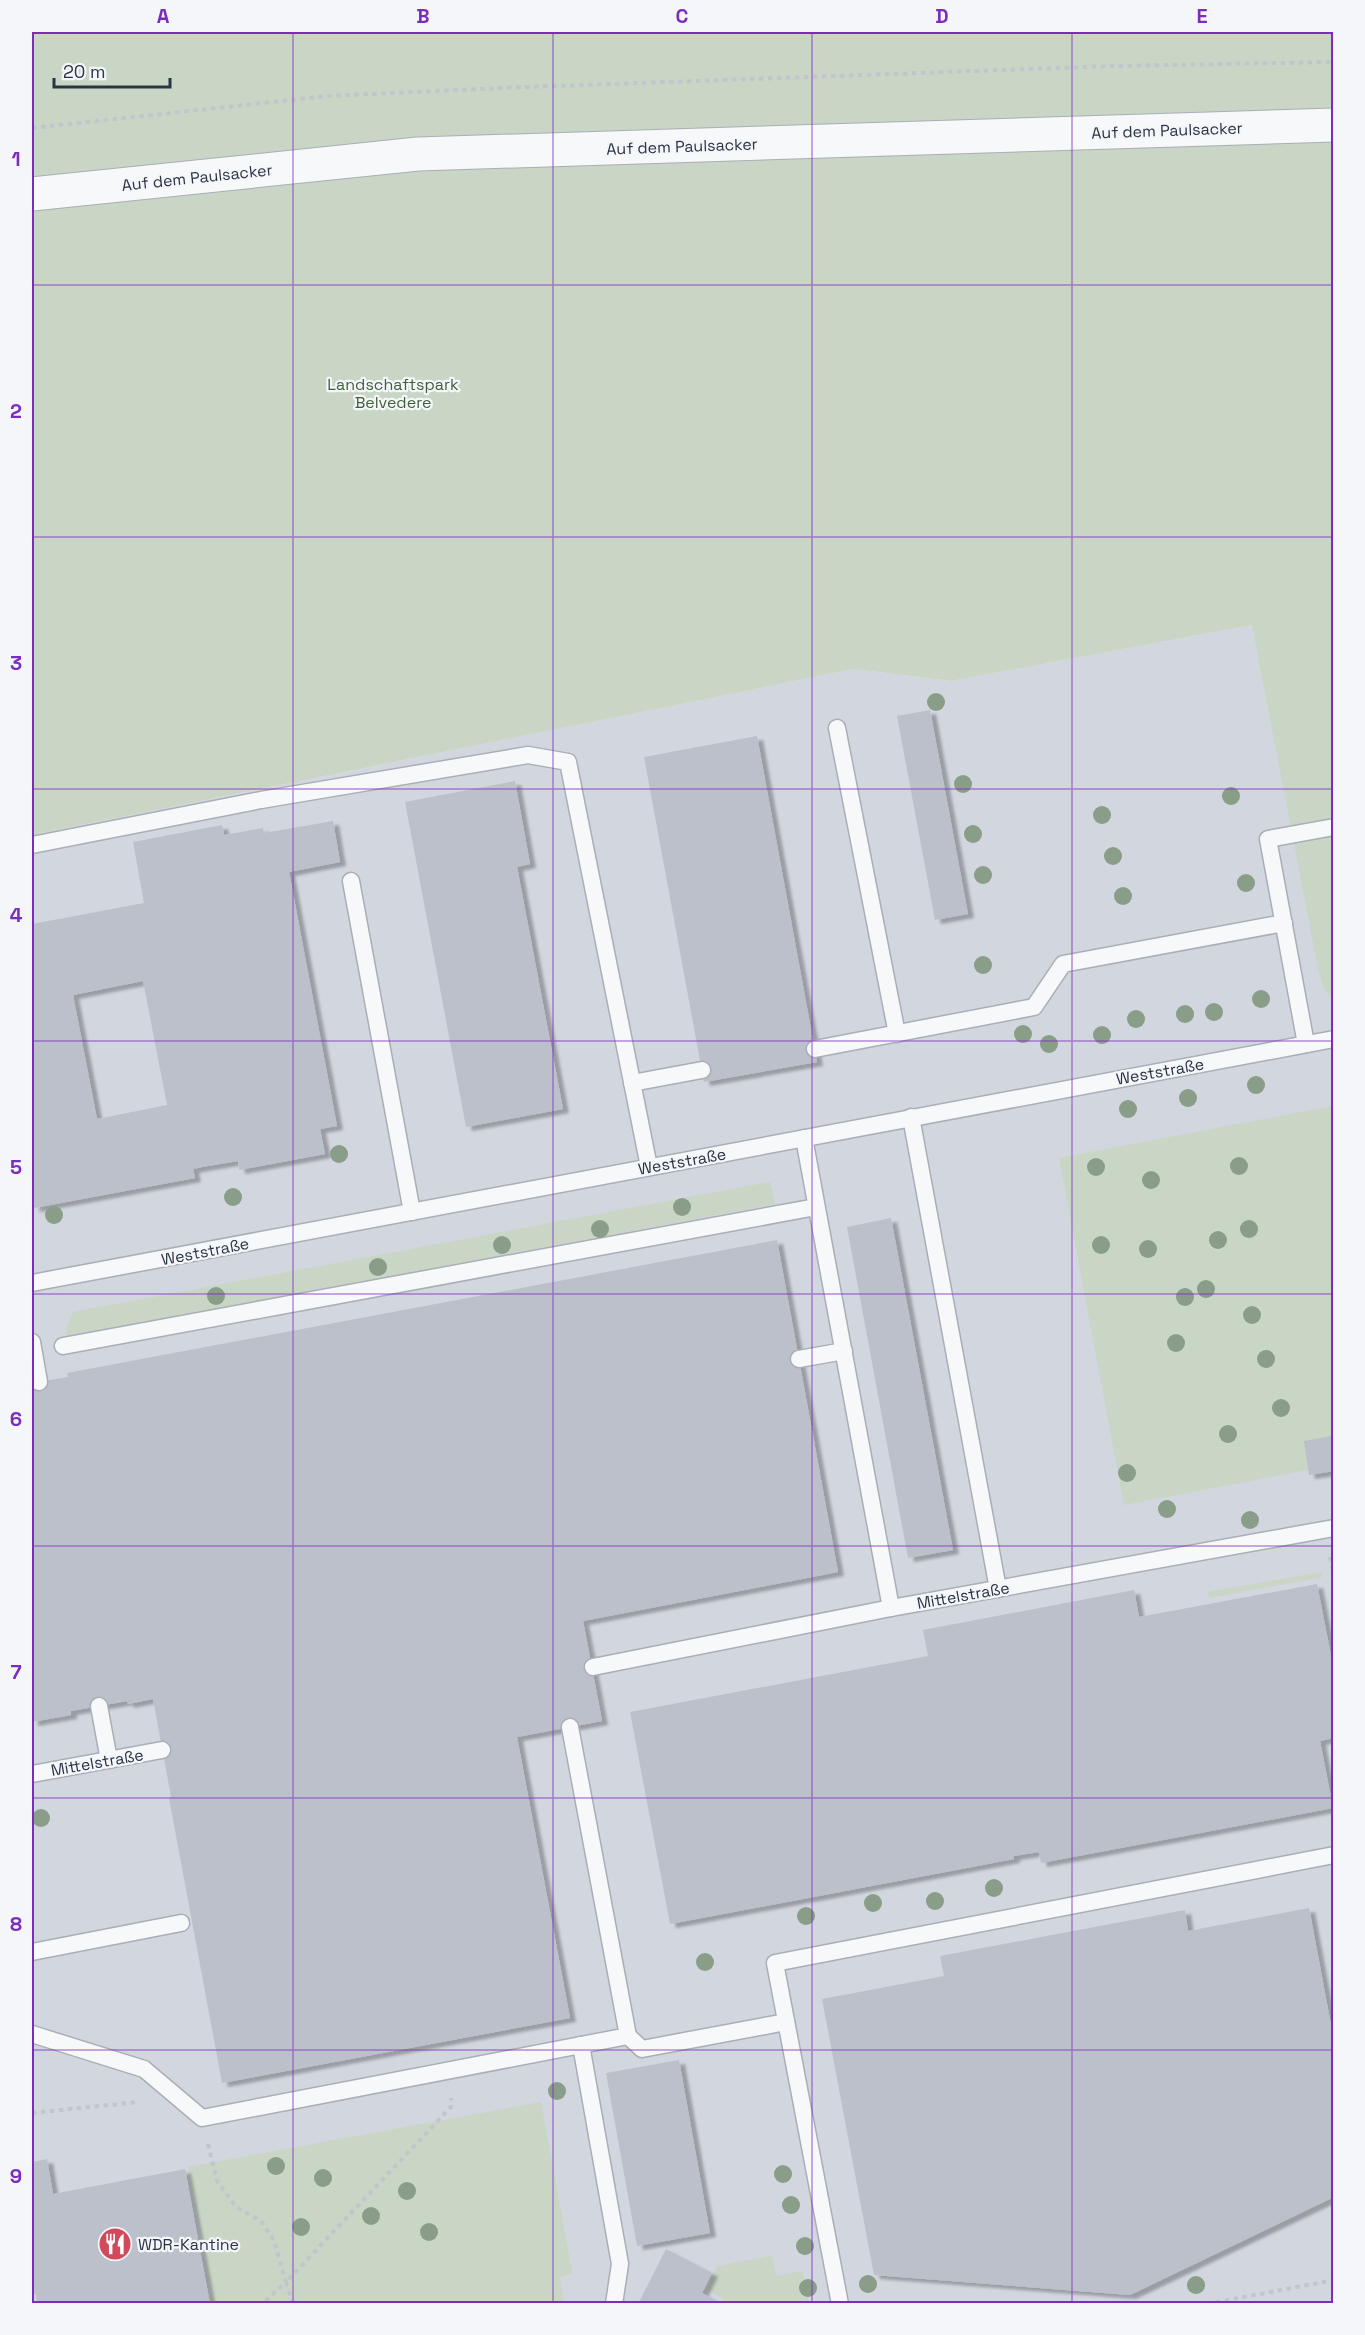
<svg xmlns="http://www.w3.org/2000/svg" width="1365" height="2335" font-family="'Space Grotesk',sans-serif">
<defs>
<filter id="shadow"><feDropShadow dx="6" dy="4" stdDeviation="1.5" flood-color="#0004"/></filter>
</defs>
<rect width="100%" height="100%" fill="#e4e7ec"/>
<path fill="#d2d6de" d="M1252 625 1333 646V2303L32 2304V835L854 669 951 681Z"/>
<g fill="#c9d6c5">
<path d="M32 32H1333V1000L1324 989 1318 969 1252 625 951 681 854 669 32 835Z"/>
<path d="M1333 1106V1465L1124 1505 1059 1158Z"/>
<path d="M770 1182 775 1204 67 1337 66 1328 73 1312Z"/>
<path d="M1321 1572 1322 1577 1209 1598 1208 1592Z"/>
<path d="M541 2102 572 2271V2274L560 2277 564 2303H213L188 2167Z"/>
<path d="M772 2256 776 2276 803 2271 809 2303H722L724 2299 707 2290 717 2266Z"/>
</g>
<g fill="#bbc0ca" fill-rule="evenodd" filter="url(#shadow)">
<path d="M930 710 968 914 935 920 897 716Z"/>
<path d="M757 736 817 1062 704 1082 644 757Z"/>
<path d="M515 781 530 864 517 867 563 1109 466 1127 405 802Z"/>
<path d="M333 821 340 862 289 872 337 1126 320 1129 325 1154 239 1170 238 1161 202 1167 193 1169 195 1178 34 1208 32 1193V924L144 903 133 842 222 825 224 835 263 828 264 833ZM143 981 167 1105 97 1119 73 995Z"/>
<path d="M891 1218 953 1550 908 1558 847 1227Z"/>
<path d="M777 1240 838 1572 583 1621 602 1721 517 1737 570 2018 222 2083 169 1798 171 1797 153 1699 128 1704 127 1701 71 1711V1715L32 1722V1383L68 1377 67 1373Z"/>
<path d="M1331 1436 1334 1471 1309 1475 1304 1441Z"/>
<path d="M1317 1584 1334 1671V1738L1320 1741 1333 1808 1041 1863 1039 1852 1014 1856V1859L670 1924 630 1712 928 1656 923 1630 1134 1590 1139 1617Z"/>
<path d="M1309 1908 1334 2041V2197L1130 2295 874 2275 822 1999 944 1976 940 1956 1185 1910 1188 1931Z"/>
<path d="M679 2060 710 2233 637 2246 606 2073Z"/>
<path d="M47 2159 53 2194 185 2169 210 2304H37L36 2294 32 2295V2162Z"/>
<path d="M666 2249 712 2273 702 2293 722 2304H638Z"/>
</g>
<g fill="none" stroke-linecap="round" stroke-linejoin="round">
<g stroke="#a9aeb7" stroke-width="19">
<g id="service">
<path d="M837 728 897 1034"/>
<path d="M32 845 261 800 528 755 568 762 649 1167"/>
<path d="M351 881 412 1212"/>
<path d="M1306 1044 1268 839 1334 827"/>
<path d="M815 1049 1034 1007 1063 964 1284 923"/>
<path d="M632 1083 702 1070"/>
<path d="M911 1117 998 1589"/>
<path d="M804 1138 891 1608"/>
<path d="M32 1283 1334 1039"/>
<path d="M32 1342 39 1382"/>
<path d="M63 1346 816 1207"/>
<path d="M799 1359 844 1351"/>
<path d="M593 1667 891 1608 1334 1528"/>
<path d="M99 1706 109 1760"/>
<path d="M32 1774 162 1750"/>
<path d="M32 1952 181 1923"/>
<path d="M32 2034 144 2069 202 2118 628 2036 570 1727"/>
<path d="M628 2036 642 2049 786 2022"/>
<path d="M581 2045 620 2264 614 2304"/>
<path d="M840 2304 775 1963 1334 1855"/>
</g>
</g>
<g stroke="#a9aeb7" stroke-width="35">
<path id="tertiary" d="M32 194 418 154 1334 125"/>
</g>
<g stroke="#c2c5cb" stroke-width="4" stroke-dasharray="4.5 4.5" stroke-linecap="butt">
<path d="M32 128 328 96 500 88 1113 66 1334 62"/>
<path d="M1330 1557 1334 1575"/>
<path d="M32 2113 138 2102"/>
<path d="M208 2144 217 2181 236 2207 261 2221 274 2241 286 2282 262 2304"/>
<path d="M293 2304 286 2282 451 2107V2098"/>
<path d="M1207 2304 1334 2280"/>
</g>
<use href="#service" stroke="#f7f8fa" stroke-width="16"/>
<use href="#tertiary" stroke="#f7f8fa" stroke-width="33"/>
</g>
<g fill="#899d89">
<circle cx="936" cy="702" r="9"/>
<circle cx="963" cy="784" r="9"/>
<circle cx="1231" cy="796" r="9"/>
<circle cx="1102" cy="815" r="9"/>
<circle cx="973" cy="834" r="9"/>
<circle cx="1113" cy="856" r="9"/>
<circle cx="983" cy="875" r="9"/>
<circle cx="1246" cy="883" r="9"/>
<circle cx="1123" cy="896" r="9"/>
<circle cx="983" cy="965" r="9"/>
<circle cx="1261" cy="999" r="9"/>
<circle cx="1214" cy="1012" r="9"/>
<circle cx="1185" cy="1014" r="9"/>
<circle cx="1136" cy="1019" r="9"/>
<circle cx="1023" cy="1034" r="9"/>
<circle cx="1102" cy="1035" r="9"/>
<circle cx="1049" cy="1044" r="9"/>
<circle cx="1256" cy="1085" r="9"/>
<circle cx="1188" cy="1098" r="9"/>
<circle cx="1128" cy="1109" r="9"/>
<circle cx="339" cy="1154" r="9"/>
<circle cx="1239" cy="1166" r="9"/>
<circle cx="1096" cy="1167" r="9"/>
<circle cx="1151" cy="1180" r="9"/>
<circle cx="233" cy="1197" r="9"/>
<circle cx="682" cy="1207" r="9"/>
<circle cx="54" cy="1215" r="9"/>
<circle cx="600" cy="1229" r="9"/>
<circle cx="1249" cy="1229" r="9"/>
<circle cx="1218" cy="1240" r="9"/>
<circle cx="502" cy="1245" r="9"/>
<circle cx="1101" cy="1245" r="9"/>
<circle cx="1148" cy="1249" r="9"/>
<circle cx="378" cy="1267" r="9"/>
<circle cx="1206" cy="1289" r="9"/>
<circle cx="216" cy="1296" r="9"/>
<circle cx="1185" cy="1297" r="9"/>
<circle cx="1252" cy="1315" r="9"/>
<circle cx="1176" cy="1343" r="9"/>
<circle cx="1266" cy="1359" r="9"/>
<circle cx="1281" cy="1408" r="9"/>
<circle cx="1228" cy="1434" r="9"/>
<circle cx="1127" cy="1473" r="9"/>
<circle cx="1167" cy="1509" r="9"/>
<circle cx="1250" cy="1520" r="9"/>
<circle cx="41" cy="1818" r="9"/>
<circle cx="994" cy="1888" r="9"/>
<circle cx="935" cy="1901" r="9"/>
<circle cx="873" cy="1903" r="9"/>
<circle cx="806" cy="1916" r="9"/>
<circle cx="705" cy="1962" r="9"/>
<circle cx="557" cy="2091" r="9"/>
<circle cx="276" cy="2166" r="9"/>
<circle cx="783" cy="2174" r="9"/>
<circle cx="323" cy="2178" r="9"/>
<circle cx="407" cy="2191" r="9"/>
<circle cx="791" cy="2205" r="9"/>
<circle cx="371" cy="2216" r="9"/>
<circle cx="301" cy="2227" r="9"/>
<circle cx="429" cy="2232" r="9"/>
<circle cx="805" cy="2246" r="9"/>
<circle cx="868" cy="2284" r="9"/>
<circle cx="1196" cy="2285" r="9"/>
<circle cx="808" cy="2288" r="9"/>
</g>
<path fill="none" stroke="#7b2cbf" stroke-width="1.5" stroke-opacity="0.55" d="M293 32V2304M553 32V2304M812 32V2304M1072 32V2304M32 285H1334M32 537H1334M32 789H1334M32 1041H1334M32 1294H1334M32 1546H1334M32 1798H1334M32 2050H1334"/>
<defs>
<g id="restaurant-disc" transform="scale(1.725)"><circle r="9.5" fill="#d1495b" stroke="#f4f6f9"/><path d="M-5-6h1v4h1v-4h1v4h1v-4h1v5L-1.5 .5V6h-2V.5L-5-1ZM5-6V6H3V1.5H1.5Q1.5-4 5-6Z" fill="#fff"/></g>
</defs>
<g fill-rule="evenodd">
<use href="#restaurant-disc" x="115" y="2244"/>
</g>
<g text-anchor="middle" stroke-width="4.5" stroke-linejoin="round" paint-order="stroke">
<g font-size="16" fill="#2b3445" stroke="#f4f6f9">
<text transform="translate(1167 130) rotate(-2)" y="6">Auf dem Paulsacker</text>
<text transform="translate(682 146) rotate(-2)" y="6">Auf dem Paulsacker</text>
<text transform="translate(197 177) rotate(-6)" y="6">Auf dem Paulsacker</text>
<text transform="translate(1160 1071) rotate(-10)" y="6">Weststraße</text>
<text transform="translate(682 1161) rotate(-10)" y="6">Weststraße</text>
<text transform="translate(205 1251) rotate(-11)" y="6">Weststraße</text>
<text transform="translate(963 1595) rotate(-10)" y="6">Mittelstraße</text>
<text transform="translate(97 1762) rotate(-10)" y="6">Mittelstraße</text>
</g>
<g font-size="16" fill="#3f6138" stroke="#f4f6f9">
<text x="393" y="390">Landschaftspark<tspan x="393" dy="18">Belvedere</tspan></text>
</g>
<g font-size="16" fill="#2b3445" stroke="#f4f6f9" text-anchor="start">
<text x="138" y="2250">WDR-Kantine</text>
</g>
</g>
<rect width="1365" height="2335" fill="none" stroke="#f4f6f9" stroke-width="66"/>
<path d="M54 78v9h116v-9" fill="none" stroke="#2b3445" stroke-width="3"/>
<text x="63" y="78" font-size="18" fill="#2b3445" stroke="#f4f6f9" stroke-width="4.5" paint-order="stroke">20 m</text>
<rect x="33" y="33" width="1299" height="2269" fill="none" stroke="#7b2cbf" stroke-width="2"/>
<g font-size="20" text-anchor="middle" font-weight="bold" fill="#7b2cbf">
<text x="163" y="23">A</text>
<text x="423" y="23">B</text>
<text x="682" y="23">C</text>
<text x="942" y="23">D</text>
<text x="1202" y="23">E</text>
<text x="16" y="166">1</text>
<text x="16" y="418">2</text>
<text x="16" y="670">3</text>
<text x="16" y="922">4</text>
<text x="16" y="1174">5</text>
<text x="16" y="1426">6</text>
<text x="16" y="1679">7</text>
<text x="16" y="1931">8</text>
<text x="16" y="2183">9</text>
</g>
</svg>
